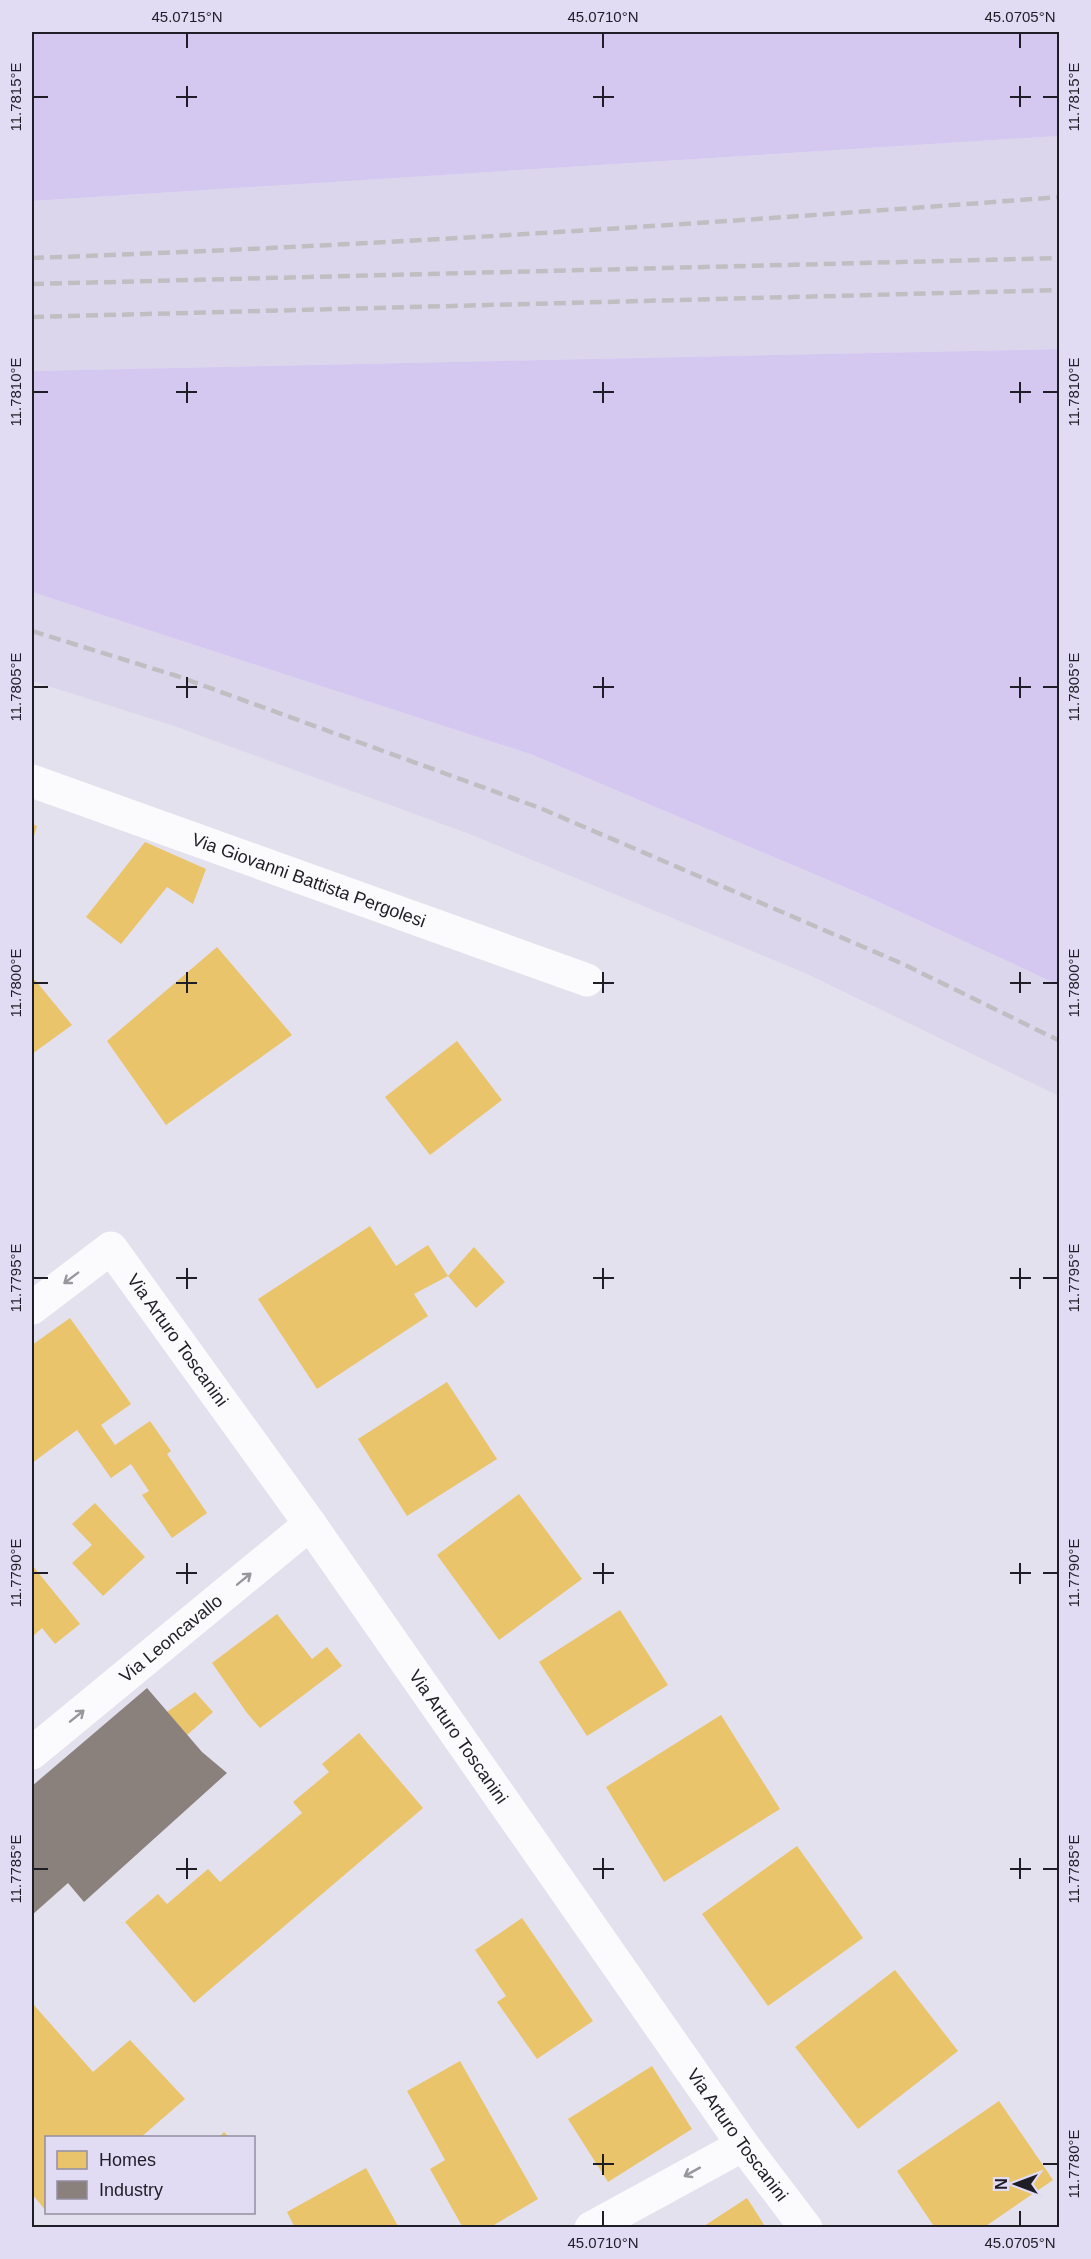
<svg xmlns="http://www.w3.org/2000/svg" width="1091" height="2259" font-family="Helvetica,sans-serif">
<rect width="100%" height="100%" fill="#e4e1ee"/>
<g fill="#dcd6ed">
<path d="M1059 136V349L32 371V201Z"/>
<path d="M32 592 533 755 868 897 1059 985V1096L805 973 472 835 174 726 32 681Z"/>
</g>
<g fill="#d4c8f1">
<path d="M32 32H1059V136L32 201Z"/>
<path d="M1059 349V985L868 897 533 755 32 592V371Z"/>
</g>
<g fill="#e9c46a">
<path d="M32 824 37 826 32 842Z"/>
<path d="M145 842 206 869 193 904 167 887 121 944 86 917Z"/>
<path d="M217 947 292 1035 166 1125 107 1041Z"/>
<path d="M32 980H35L72 1025 32 1054Z"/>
<path d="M457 1041 502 1100 430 1155 385 1097Z"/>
<path d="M370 1226 396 1266 428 1245 448 1276 414 1294 428 1316 317 1389 258 1299Z"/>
<path d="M474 1247 505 1282 476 1308 448 1276Z"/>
<path d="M70 1318 131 1404 101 1425 115 1445 150 1421 171 1451 167 1454 207 1513 172 1538 142 1495 149 1491 131 1464 111 1478 77 1430 32 1463V1345Z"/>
<path d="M447 1382 497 1459 407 1516 358 1439Z"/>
<path d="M519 1494 582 1579 499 1640 437 1555Z"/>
<path d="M95 1503 145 1557 103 1596 72 1563 92 1545 72 1524Z"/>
<path d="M32 1565 80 1624 55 1644 42 1628 32 1637Z"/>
<path d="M620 1610 668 1685 587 1736 539 1662Z"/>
<path d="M277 1614 312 1659 327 1647 342 1666 260 1728 247 1713 212 1663Z"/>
<path d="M195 1692 213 1712 187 1735 167 1712Z"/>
<path d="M721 1715 780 1809 664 1882 606 1787Z"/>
<path d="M359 1733 423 1808 194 2003 125 1922 158 1894 167 1904 208 1869 220 1882 302 1813 293 1802 329 1772 322 1764Z"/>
<path d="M797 1846 863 1938 768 2006 702 1914Z"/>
<path d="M522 1918 593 2021 537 2059 497 2002 506 1996 475 1950Z"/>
<path d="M895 1970 958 2051 858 2129 795 2047Z"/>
<path d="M33 2004 93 2072 130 2040 185 2099 140 2138H46V2211L32 2194V2005Z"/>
<path d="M460 2061 538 2199 489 2228H463L430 2169 445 2160 407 2091Z"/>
<path d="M652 2066 692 2129 608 2182 568 2119Z"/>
<path d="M999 2101 1053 2180 983 2228H935L897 2171Z"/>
<path d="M224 2132 230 2138H218Z"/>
<path d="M366 2168 399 2228H295L287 2212Z"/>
<path d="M747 2198 766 2228H701Z"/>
</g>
<path fill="#8a817c" d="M147 1688 202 1752 227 1773 84 1902 68 1883 32 1915V1786Z"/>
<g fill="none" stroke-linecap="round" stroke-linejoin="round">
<g stroke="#fbfafc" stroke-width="33">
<path id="s1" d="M32 781 587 980"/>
<path id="s2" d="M32 1308 111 1248 310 1524 743 2145 806 2228"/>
<path id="s3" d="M32 1753 310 1524"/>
<path d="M591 2228 743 2145"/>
</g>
<g stroke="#bfbfc2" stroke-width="4.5" stroke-dasharray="12 6" stroke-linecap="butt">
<path d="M32 258C375 246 717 223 1060 197"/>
<path d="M32 284 1060 258"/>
<path d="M32 317 1060 290"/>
<path d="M32 631 177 676 540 808 903 964 1060 1041"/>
</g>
</g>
<defs><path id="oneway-shaft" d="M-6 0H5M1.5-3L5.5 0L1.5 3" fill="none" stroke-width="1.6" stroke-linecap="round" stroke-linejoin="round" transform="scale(1.5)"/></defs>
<g stroke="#98979c">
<use href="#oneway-shaft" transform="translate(71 1278) rotate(143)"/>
<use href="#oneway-shaft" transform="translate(244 1579) rotate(-39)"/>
<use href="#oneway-shaft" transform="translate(77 1716) rotate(-39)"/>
<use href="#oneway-shaft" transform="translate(692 2172) rotate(151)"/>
</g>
<path fill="none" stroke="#1f1d26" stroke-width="2" d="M187 33V48M603 33V48M1020 33V48M187 86V107M603 86V107M1020 86V107M33 97H48M176 97H197M593 97H614M1010 97H1031M1043 97H1058M187 382V403M603 382V403M1020 382V403M33 392H48M176 392H197M593 392H614M1010 392H1031M1043 392H1058M187 677V698M603 677V698M1020 677V698M33 687H48M176 687H197M593 687H614M1010 687H1031M1043 687H1058M187 972V993M603 972V993M1020 972V993M33 983H48M176 983H197M593 983H614M1010 983H1031M1043 983H1058M187 1268V1289M603 1268V1289M1020 1268V1289M33 1278H48M176 1278H197M593 1278H614M1010 1278H1031M1043 1278H1058M187 1563V1584M603 1563V1584M1020 1563V1584M33 1573H48M176 1573H197M593 1573H614M1010 1573H1031M1043 1573H1058M187 1858V1879M603 1858V1879M1020 1858V1879M33 1869H48M176 1869H197M593 1869H614M1010 1869H1031M1043 1869H1058M603 2154V2175M593 2164H614M1043 2164H1058M603 2211V2226M1020 2211V2226"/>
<g text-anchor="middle" stroke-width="6" stroke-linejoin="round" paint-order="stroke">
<g font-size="18" fill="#1f1d26" stroke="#e1dbf4">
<text dy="6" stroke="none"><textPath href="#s1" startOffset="294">Via Giovanni Battista Pergolesi</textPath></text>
<text dy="6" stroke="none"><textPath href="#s2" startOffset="213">Via Arturo Toscanini</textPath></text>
<text dy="6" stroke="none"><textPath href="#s3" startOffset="180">Via Leoncavallo</textPath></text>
<text dy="6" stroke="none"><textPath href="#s2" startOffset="699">Via Arturo Toscanini</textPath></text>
<text dy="6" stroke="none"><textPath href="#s2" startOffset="1185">Via Arturo Toscanini</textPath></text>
</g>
</g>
<rect width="1091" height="2259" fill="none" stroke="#e1dbf4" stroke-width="66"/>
<rect x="45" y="2136" width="210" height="78" fill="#e1dbf4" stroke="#938fa2" stroke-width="1.5"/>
<rect x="57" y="2151" width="30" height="18" fill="#e9c46a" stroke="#938fa2" stroke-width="1.5"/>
<text x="99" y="2166" font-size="18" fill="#1f1d26">Homes</text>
<rect x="57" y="2181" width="30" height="18" fill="#8a817c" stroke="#938fa2" stroke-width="1.5"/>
<text x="99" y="2196" font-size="18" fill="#1f1d26">Industry</text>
<g transform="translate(1016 2184) rotate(270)" stroke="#e1dbf4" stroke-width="4.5" paint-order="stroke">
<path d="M0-4.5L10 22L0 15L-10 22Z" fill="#1f1d26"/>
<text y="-9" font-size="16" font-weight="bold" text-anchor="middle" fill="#1f1d26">N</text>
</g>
<rect x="33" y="33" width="1025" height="2193" fill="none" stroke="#1f1d26" stroke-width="2"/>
<g font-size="15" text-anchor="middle" fill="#1f1d26">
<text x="187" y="22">45.0715°N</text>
<text x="603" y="22">45.0710°N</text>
<text x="1020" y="22">45.0705°N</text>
<text transform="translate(1074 97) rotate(-90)" y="5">11.7815°E</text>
<text transform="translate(16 97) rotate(-90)" y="5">11.7815°E</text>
<text transform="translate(1074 392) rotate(-90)" y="5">11.7810°E</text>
<text transform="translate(16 392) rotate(-90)" y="5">11.7810°E</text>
<text transform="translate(1074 687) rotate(-90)" y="5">11.7805°E</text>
<text transform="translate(16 687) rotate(-90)" y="5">11.7805°E</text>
<text transform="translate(1074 983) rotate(-90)" y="5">11.7800°E</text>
<text transform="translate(16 983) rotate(-90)" y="5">11.7800°E</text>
<text transform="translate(1074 1278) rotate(-90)" y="5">11.7795°E</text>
<text transform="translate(16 1278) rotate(-90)" y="5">11.7795°E</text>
<text transform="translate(1074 1573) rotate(-90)" y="5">11.7790°E</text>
<text transform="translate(16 1573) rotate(-90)" y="5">11.7790°E</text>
<text transform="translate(1074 1869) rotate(-90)" y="5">11.7785°E</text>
<text transform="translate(16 1869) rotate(-90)" y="5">11.7785°E</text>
<text transform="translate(1074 2164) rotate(-90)" y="5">11.7780°E</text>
<text x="603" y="2248">45.0710°N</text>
<text x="1020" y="2248">45.0705°N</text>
</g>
</svg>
